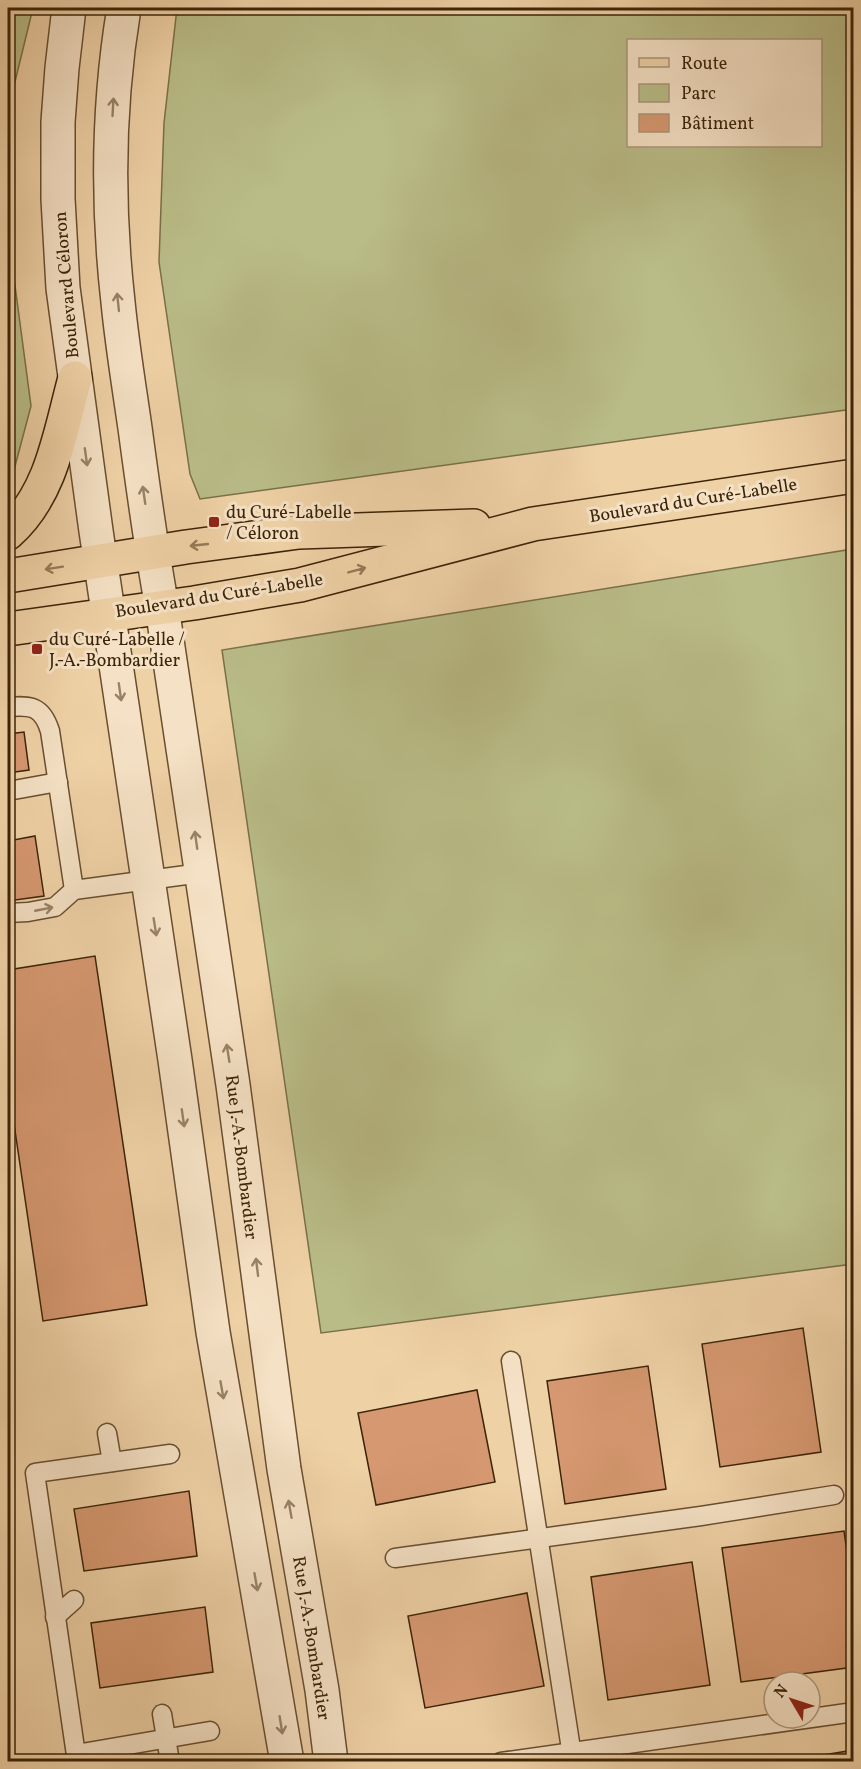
<svg xmlns="http://www.w3.org/2000/svg" width="861" height="1769" font-family="Vollkorn,serif">
<rect width="100%" height="100%" fill="#efd1a6"/>
<filter id="stains"><feTurbulence type="fractalNoise" baseFrequency=".00333" numOctaves="4"/><feColorMatrix values="0 0 0 0 .2 0 0 0 0 .09 0 0 0 0 .02 0 0 0 .5 -.17"/></filter>
<radialGradient id="worn" r=".72"><stop offset=".6" stop-color="#630" stop-opacity="0"/><stop offset="1" stop-color="#630" stop-opacity=".3"/></radialGradient>
<g fill="#b9bc87" stroke="#7a7048" stroke-width="1.5" fill-rule="evenodd">
<path d="M8 8H33L11 98 12 263 31 406 10 485 8 487Z"/>
<path d="M177 8H853V409L200 499 190 474 159 262 164 123ZM628 40H820V146H628Z"/>
<path d="M853 549V1264L321 1333 222 650Z"/>
</g>
<g fill="#d69870" stroke="#3c2408" stroke-width="1.5">
<path d="M24 732 29 770 8 773V734Z"/>
<path d="M35 836 44 896 8 901V841Z"/>
<path d="M95 956 147 1305 43 1321 8 1083V970Z"/>
<path d="M803 1328 821 1452 720 1467 702 1344Z"/>
<path d="M648 1366 666 1489 565 1504 547 1381Z"/>
<path d="M477 1390 495 1482 376 1505 358 1413Z"/>
<path d="M189 1491 197 1556 84 1571 74 1509Z"/>
<path d="M844 1531 854 1602V1667L741 1682 722 1548Z"/>
<path d="M692 1562 710 1685 608 1700 591 1577Z"/>
<path d="M527 1593 544 1686 425 1708 408 1616Z"/>
<path d="M205 1607 213 1672 100 1688 91 1623Z"/>
<path d="M854 1750V1762H781Z"/>
</g>
<g fill="none" stroke-linecap="round" stroke-linejoin="round">
<g stroke="#694f30" stroke-width="21">
<g id="service">
<path d="M8 707C31 705 42 706 50 731L74 890 201 873"/>
<path d="M8 791 58 782"/>
<path d="M8 913 28 912 55 907 74 890"/>
<path d="M511 1361 573 1762"/>
<path d="M107 1433 112 1462"/>
<path d="M395 1558 701 1516 834 1495"/>
<path d="M55 1617 74 1600"/>
<path d="M162 1714 170 1762"/>
<path d="M76 1754 210 1731"/>
<path d="M77 1762 35 1473 170 1454"/>
<path d="M501 1762 854 1712"/>
</g>
</g>
<g stroke="#694f30" stroke-width="36">
<g id="tertiary">
<path d="M69 8 62 68 58 122V199L63 288 96 531 175 1060 213 1332 287 1762"/>
<path d="M124 8C108 104 107 204 118 302 122 344 129 386 135 428 143 488 151 547 162 607L233 1085 284 1469 322 1690 331 1762"/>
</g>
</g>
<g stroke="#3c2408" stroke-width="36">
<g id="primary">
<path d="M8 533C52 494 60 433 75 378"/>
<path d="M8 576 186 547 299 532 474 526"/>
<path d="M8 629 194 603 300 585 533 524 854 476"/>
</g>
</g>
<use href="#service" stroke="#f5e1c5" stroke-width="18"/>
<use href="#tertiary" stroke="#f5e1c5" stroke-width="33"/>
<use href="#primary" stroke="#efd1a6" stroke-width="33"/>
</g>
<defs><path id="oneway-shaft" d="M-6 0H5M1.5-3L5.5 0L1.5 3" fill="none" stroke-width="1.6" stroke-linecap="round" stroke-linejoin="round" transform="scale(1.5)"/></defs>
<g stroke="#988266">
<use href="#oneway-shaft" transform="translate(113 107) rotate(-87)"/>
<use href="#oneway-shaft" transform="translate(118 302) rotate(-96)"/>
<use href="#oneway-shaft" transform="translate(86 457) rotate(82)"/>
<use href="#oneway-shaft" transform="translate(144 495) rotate(-98)"/>
<use href="#oneway-shaft" transform="translate(120 692) rotate(82)"/>
<use href="#oneway-shaft" transform="translate(196 840) rotate(-98)"/>
<use href="#oneway-shaft" transform="translate(44 909) rotate(-11)"/>
<use href="#oneway-shaft" transform="translate(155 927) rotate(81)"/>
<use href="#oneway-shaft" transform="translate(228 1053) rotate(-99)"/>
<use href="#oneway-shaft" transform="translate(183 1118) rotate(82)"/>
<use href="#oneway-shaft" transform="translate(257 1267) rotate(-97)"/>
<use href="#oneway-shaft" transform="translate(222 1390) rotate(80)"/>
<use href="#oneway-shaft" transform="translate(290 1509) rotate(-100)"/>
<use href="#oneway-shaft" transform="translate(256 1582) rotate(80)"/>
<use href="#oneway-shaft" transform="translate(281 1725) rotate(81)"/>
</g>
<g stroke="#967a57">
<use href="#oneway-shaft" transform="translate(199 545) rotate(174)"/>
<use href="#oneway-shaft" transform="translate(54 568) rotate(171)"/>
<use href="#oneway-shaft" transform="translate(357 570) rotate(-15)"/>
</g>
<g fill="#8f2418" stroke="#f5e1c5" stroke-width="2">
<rect x="208" y="516" width="12" height="12" rx="3"/>
<rect x="31" y="643" width="12" height="12" rx="3"/>
</g>
<g text-anchor="middle" stroke-width="6" stroke-linejoin="round" paint-order="stroke">
<g font-size="18" fill="#3c2408" stroke="#f5e1c5">
<text transform="translate(66 285) rotate(-95)" y="6">Boulevard Céloron</text>
<text transform="translate(693 500) rotate(-9)" y="6">Boulevard du Curé-Labelle</text>
<text transform="translate(219 595) rotate(-9)" y="6">Boulevard du Curé-Labelle</text>
<text transform="translate(242 1157) rotate(83)" y="6">Rue J.-A.-Bombardier</text>
<text transform="translate(312 1638) rotate(81)" y="6">Rue J.-A.-Bombardier</text>
</g>
<g font-size="18" fill="#3c2408" stroke="#f5e1c5" text-anchor="start">
<text x="226" y="518">du Curé-Labelle<tspan x="226" dy="21">/ Céloron</tspan></text>
<text x="49" y="645">du Curé-Labelle /<tspan x="49" dy="21">J.-A.-Bombardier</tspan></text>
</g>
</g>
<rect width="861" height="1769" fill="none" stroke="#efd1a6" stroke-width="30"/>
<rect x="9" y="9" width="843" height="1751" fill="none" stroke="#3c2408" stroke-width="3"/>
<rect x="15" y="15" width="831" height="1739" fill="none" stroke="#3c2408" stroke-width="1.5"/>
<rect x="627" y="39" width="195" height="108" fill="#f5e1c5" stroke="#ab9579" stroke-width="1.5"/>
<rect x="639" y="58" width="30" height="9" fill="#efd1a6" stroke="#ab9579" stroke-width="1.5"/>
<text x="681" y="69" font-size="18" fill="#3c2408">Route</text>
<rect x="639" y="84" width="30" height="18" fill="#b9bc87" stroke="#ab9579" stroke-width="1.5"/>
<text x="681" y="99" font-size="18" fill="#3c2408">Parc</text>
<rect x="639" y="114" width="30" height="18" fill="#d69870" stroke="#ab9579" stroke-width="1.5"/>
<text x="681" y="129" font-size="18" fill="#3c2408">Bâtiment</text>
<g transform="translate(792 1700) rotate(309)"><circle r="28" fill="#f5e1c5" stroke="#ab9579" stroke-width="1.5"/>
<path d="M0-4.5L10 22L0 15L-10 22Z" fill="#8f2418"/>
<text y="-9" font-size="16" font-weight="bold" text-anchor="middle" fill="#3c2408">N</text>
</g>
<rect width="100%" height="100%" filter="url(#stains)"/>
<rect width="100%" height="100%" fill="url(#worn)"/>
</svg>
